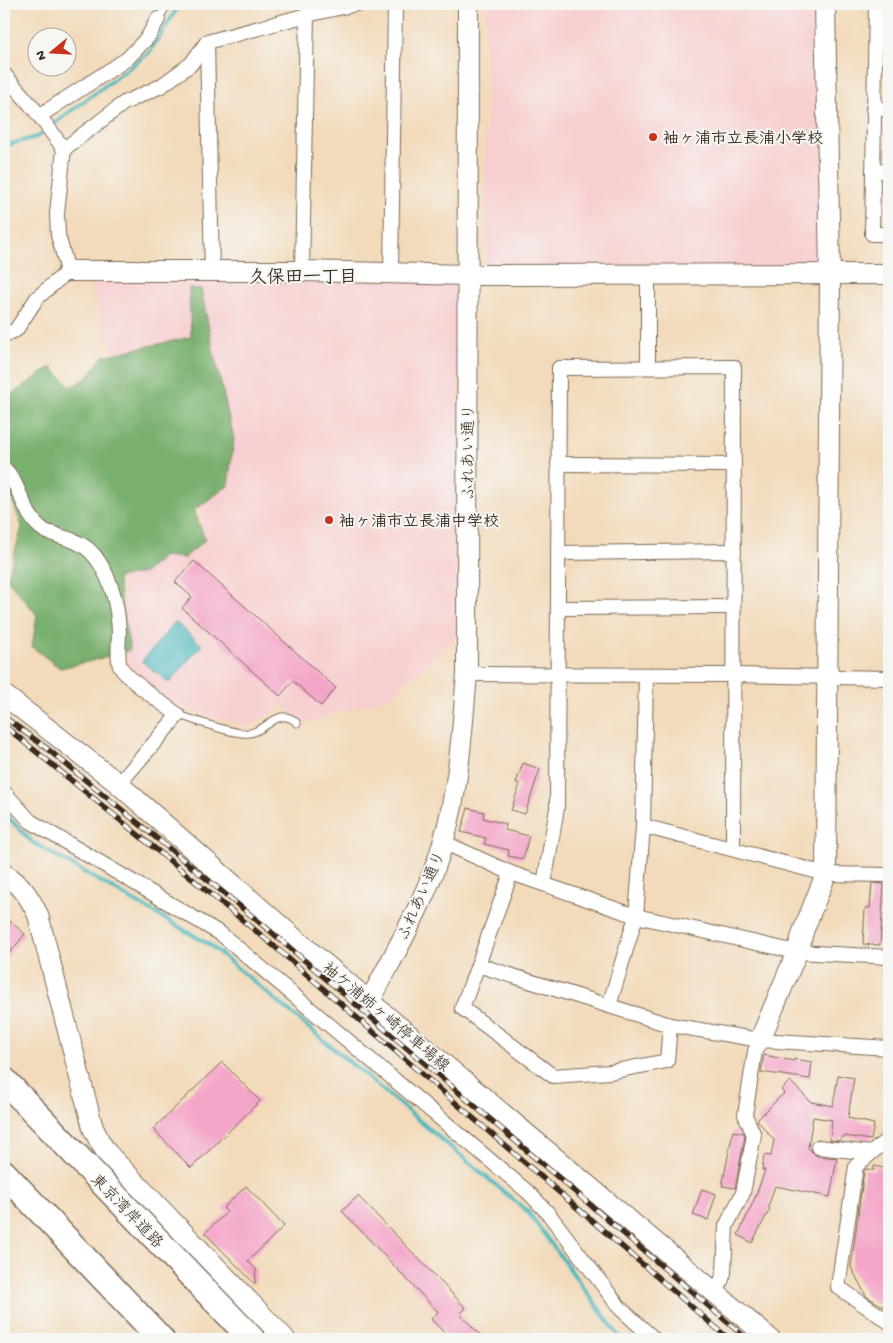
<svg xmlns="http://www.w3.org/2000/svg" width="893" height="1343" font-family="'Gochi Hand','Klee One',sans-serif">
<rect width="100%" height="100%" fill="#f6f6f2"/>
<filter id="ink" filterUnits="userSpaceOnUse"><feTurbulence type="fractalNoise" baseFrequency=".02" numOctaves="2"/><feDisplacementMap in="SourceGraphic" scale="10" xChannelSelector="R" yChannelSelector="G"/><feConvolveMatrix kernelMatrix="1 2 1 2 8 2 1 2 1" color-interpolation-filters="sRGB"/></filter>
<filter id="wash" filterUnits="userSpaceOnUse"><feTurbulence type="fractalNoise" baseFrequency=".0096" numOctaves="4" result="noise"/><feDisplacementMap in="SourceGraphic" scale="20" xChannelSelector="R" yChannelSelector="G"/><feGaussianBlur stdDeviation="1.12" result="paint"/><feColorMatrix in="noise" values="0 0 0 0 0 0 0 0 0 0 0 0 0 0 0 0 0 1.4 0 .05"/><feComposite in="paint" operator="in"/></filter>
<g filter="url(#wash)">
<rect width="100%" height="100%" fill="#f2daba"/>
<g fill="#f7cfd0">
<path d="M486 6 817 7 824 266 486 269Z"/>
<path d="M89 279 460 281 456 638 388 697 304 724 283 706 249 727 179 708 129 665 122 642 124 591 113 562 202 548V493L196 338 112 354Z"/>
</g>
<path fill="#79b06e" stroke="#5a6d46" d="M189 288 201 289 214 354 234 439 228 486 194 510 205 540 184 558 164 556 144 573 117 578 130 650 92 661 60 668 32 647 37 615 7 579 22 527 8 489 4 485V400L51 367 71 387 87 378 103 356 191 337Z"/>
<path fill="#46b6bc" stroke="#40706d" d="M175 622 202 645 169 683 142 661Z"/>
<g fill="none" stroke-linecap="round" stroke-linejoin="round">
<g stroke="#46b6bc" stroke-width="4">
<path d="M51 126 149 53 180 4"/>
<path d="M4 146 37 137 46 130"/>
<path d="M4 813 32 842 210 945 528 1212 621 1339"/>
</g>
</g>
<g id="blocks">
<g fill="#f4a6c9">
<path d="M194 561 336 688 321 706 293 681 280 696 182 608 192 597 175 582Z"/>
<path d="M523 763 540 769 525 814 511 810 520 784 516 783Z"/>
<path d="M468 808 484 812 483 818 506 824 505 830 529 836 523 859 508 856 509 850 484 844 486 838 461 832Z"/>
<path d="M872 883 884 884 880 945 863 944 865 908H870Z"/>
<path d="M4 916 25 934 4 960Z"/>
<path d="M764 1055 794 1061V1059L812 1062 810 1079 761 1072Z"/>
<path d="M222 1062 260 1101 191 1168 153 1129Z"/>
<path d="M838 1075 854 1078 848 1118 874 1124 871 1140 845 1136V1137H841L840 1141 830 1140 832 1120 813 1117 808 1148 817 1156 837 1158 830 1197 775 1186 768 1207 770 1209 752 1243 738 1235 755 1198 765 1170H762L764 1155 771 1156 774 1140 757 1120 784 1093 781 1090 790 1081 811 1102 833 1106Z"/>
<path d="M733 1131 744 1133 745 1136 735 1188 722 1186Z"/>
<path d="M874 1166 889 1169V1310L866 1296 851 1267 864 1171 866 1169 874 1170Z"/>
<path d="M246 1186 284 1226 248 1261 256 1269 255 1284 205 1233 227 1212 223 1208Z"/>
<path d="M702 1189 716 1194 708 1220 693 1215Z"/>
<path d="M358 1196 466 1308 460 1314 484 1339H450L431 1319 438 1312 342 1211Z"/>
</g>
</g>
</g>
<g filter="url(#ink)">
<use href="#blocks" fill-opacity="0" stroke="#7b6855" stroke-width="1"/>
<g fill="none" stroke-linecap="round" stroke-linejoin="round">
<g stroke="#7b6855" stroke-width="9">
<g id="lane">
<path d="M158 19 168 4"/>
<path d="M178 715C195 720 234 735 249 733 267 732 278 705 297 723"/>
</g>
</g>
<g stroke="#7b6855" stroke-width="16">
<g id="street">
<path d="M876 4 872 234H889"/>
<path d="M4 74 35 110 64 149 57 213 58 235 68 271 37 298 16 330 4 335"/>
<path d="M873 109H889"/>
<path d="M39 116 127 59 148 37 158 19"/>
<path d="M64 149 124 103 161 86 191 64 207 42"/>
<path d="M873 171H889"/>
<path d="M302 271 307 15"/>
<path d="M212 272 207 42 307 15 356 4"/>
<path d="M391 272 395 4"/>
<path d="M648 274V367"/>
<path d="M558 464 734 465"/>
<path d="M4 468C22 486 22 516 45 531 49 533 55 534 59 536 77 541 89 546 99 562 112 582 118 608 119 632 119 640 117 659 120 666 126 679 165 705 178 715L119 784"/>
<path d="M558 553 734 551"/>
<path d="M558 608 733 607"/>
<path d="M467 674 734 675 889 678"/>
<path d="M4 792 30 821 221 934 529 1193 548 1213 620 1308 654 1339"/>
<path d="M643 826 826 874 889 875"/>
<path d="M443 842 511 873 636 916 797 952 889 957"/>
<path d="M544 884 557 808 559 368 734 367 733 848"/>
<path d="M478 965 511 873"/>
<path d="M609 1006 636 916 643 826 646 675"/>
<path d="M670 1025 667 1061 610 1072 553 1076 462 1008 478 965 670 1025 760 1040 889 1048"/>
<path d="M889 1138 856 1166 838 1287 889 1322"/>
<path d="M818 1147 871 1153"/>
<path d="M716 1295 724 1273 726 1226 743 1193 754 1135 745 1115 755 1051 760 1040"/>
</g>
</g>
<g stroke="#7b6855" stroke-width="22">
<g id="secondary">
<path d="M68 271H302L467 275 889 274"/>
<path d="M4 695 115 781 294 938 770 1339"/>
<path d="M4 874C21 884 29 896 38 915L93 1128 100 1142 107 1153 285 1339"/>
<path d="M370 1001C396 950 427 899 443 843 459 789 462 730 467 674L468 4"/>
<path d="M760 1040 797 952 804 929 826 874 830 274 825 4"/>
</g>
</g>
<g stroke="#7b6855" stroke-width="28">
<g id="highway">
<path d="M4 1080 252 1339"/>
<path d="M4 1173 161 1339"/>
</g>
</g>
<use href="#lane" stroke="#fff" stroke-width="7"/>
<use href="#street" stroke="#fff" stroke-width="14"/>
<use href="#secondary" stroke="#fff" stroke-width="20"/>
<use href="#highway" stroke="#fff" stroke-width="25"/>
<g stroke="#3b2a1e" stroke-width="5.5">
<g id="rail">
<path d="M4 717 45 747 269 930 747 1339"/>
<path d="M6 727 267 940 729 1339"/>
</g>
</g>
<use href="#rail" stroke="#f6f6f2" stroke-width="4" stroke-dasharray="11" stroke-linecap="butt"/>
</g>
</g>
<g fill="#c8321e" stroke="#f6f6f2" stroke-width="2">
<circle cx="653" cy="137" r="5"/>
<circle cx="329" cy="520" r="5"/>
</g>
<g text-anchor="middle" stroke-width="4" stroke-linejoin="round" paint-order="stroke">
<g font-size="16" font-weight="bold" fill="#3b2a1e" stroke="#f6f6f2" text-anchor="start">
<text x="663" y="143">袖ヶ浦市立長浦小学校</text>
<text x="339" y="526">袖ヶ浦市立長浦中学校</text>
</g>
<g font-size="16" fill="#3b2a1e" stroke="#f6f6f2">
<text transform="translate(467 452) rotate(-90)" y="6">ふれあい通り</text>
<text transform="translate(420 895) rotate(-66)" y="6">ふれあい通り</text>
<text transform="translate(387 1016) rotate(40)" y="6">袖ケ浦姉ヶ崎停車場線</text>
<text transform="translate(128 1210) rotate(46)" y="6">東京湾岸道路</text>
</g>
<g font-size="18" font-weight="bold" fill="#3b2a1e" stroke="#f6f6f2">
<text x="303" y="282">久保田一丁目</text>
</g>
</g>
<rect width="893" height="1343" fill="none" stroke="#f6f6f2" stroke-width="20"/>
<g transform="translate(52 52) rotate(252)"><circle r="24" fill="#f6f6f2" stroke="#aba49d"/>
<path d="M0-4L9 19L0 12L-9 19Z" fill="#c8321e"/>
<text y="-8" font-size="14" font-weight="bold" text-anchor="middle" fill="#3b2a1e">N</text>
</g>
</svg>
